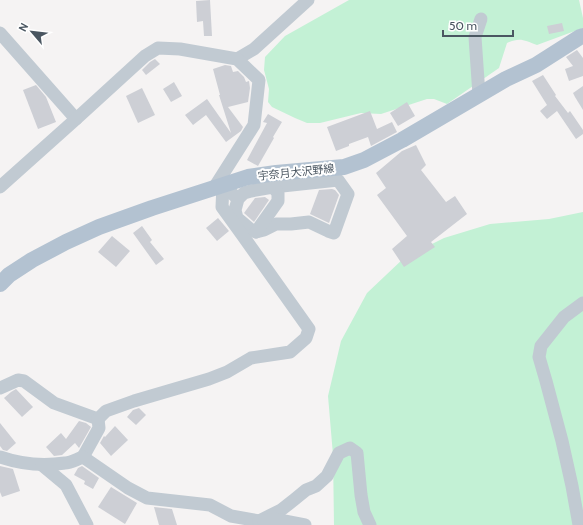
<svg xmlns="http://www.w3.org/2000/svg" width="583" height="525" font-family="Cabin,'Noto Sans JP',sans-serif">
<rect width="100%" height="100%" fill="#f5f3f3"/>
<g fill="#c3f1d5">
<path d="M349 0H579L583 18V28L537 45C524 40 520 37 507 43L499 68 447 104 434 99H427L381 114 361 113 320 123H307L295 118 272 107 268 102 269 89 264 70 265 57 285 36Z"/>
<path d="M583 212V525H334L333 455 328 396 341 341 367 293 404 258 444 238 490 224 549 219Z"/>
</g>
<g fill="#cdcfd5">
<path d="M210 0 212 36H204L203 21 197 22 196 1Z"/>
<path d="M562 23 564 31 549 34 547 26Z"/>
<path d="M577 50 583 58V76L569 81 565 69 573 66 566 57Z"/>
<path d="M155 59 160 64 146 75 142 70 150 62Z"/>
<path d="M225 65 231 66 233 72 238 71 244 77 246 82 249 81 250 88 248 102 228 107 243 127 241 131 226 142 206 115 193 125 185 115 207 99 231 133 219 95H220L213 69Z"/>
<path d="M543 75 556 95 555 96 568 113 570 111 583 130V134L576 139 557 111 547 119 540 111 547 105 532 81Z"/>
<path d="M174 82 182 96 171 102 163 89Z"/>
<path d="M36 85 46 97 56 122 38 129 23 90Z"/>
<path d="M583 86V110L575 97 573 93Z"/>
<path d="M142 88 155 115 138 123 126 96Z"/>
<path d="M407 102 415 116 398 126 390 113Z"/>
<path d="M370 111 377 129 392 122 397 132 371 146 368 137 349 144V146L336 151 327 127Z"/>
<path d="M268 114 282 122 273 137 274 138 258 166 247 160 267 123 263 122Z"/>
<path d="M416 145 426 165 421 170 446 202 455 196 467 214 431 242 435 247 404 267 392 249 407 236 377 195 386 188 376 173 402 151Z"/>
<path d="M332 189 335 190 339 195 329 223 310 214 319 190Z"/>
<path d="M265 197 269 200 254 222 244 213 255 198Z"/>
<path d="M218 218 229 231 217 241 206 228Z"/>
<path d="M142 226 152 240 150 242 164 259 156 265 133 233Z"/>
<path d="M112 236 130 251 116 267 98 252Z"/>
<path d="M16 389 33 407 22 417 4 398 11 392Z"/>
<path d="M139 408 146 415 136 425 127 417 133 410Z"/>
<path d="M79 421 86 423 91 427 79 448 75 443 62 455 54 456 46 447 61 433 66 439Z"/>
<path d="M0 423 16 443 7 451 3 450 0 446Z"/>
<path d="M115 426 128 440 111 456 100 443 104 436 105 437Z"/>
<path d="M0 466 13 469 20 491 2 497 0 492Z"/>
<path d="M82 466 99 478 93 489 84 484 85 481 74 475 78 468Z"/>
<path d="M111 487 137 503 125 524 98 507Z"/>
<path d="M154 507 172 509 177 525H159Z"/>
</g>
<g fill="none" stroke-linecap="round" stroke-linejoin="round">
<g stroke="#c1cad2" stroke-width="13">
<path d="M0 33 76 119"/>
<path d="M237 59 254 49 308 0"/>
<path d="M479 95 475 37 481 19"/>
<path d="M223 185 238 199 235 210 237 218 250 229 256 232 264 230 276 224H291L309 222 328 231 334 233 348 194 338 180 273 187 251 191 244 193 238 199"/>
<path d="M0 187 76 119 145 56 158 48 180 49 237 59 259 80 254 125 214 188"/>
<path d="M256 232 278 201V193L273 187"/>
<path d="M0 388 18 380 24 381 54 403 98 419 99 428 83 457"/>
<path d="M98 419 106 411 134 401 209 379 227 372 251 358 290 352 306 338 309 329 243 236 222 207 223 185"/>
<path d="M0 457C20 464 44 466 65 463 71 463 77 459 83 457L128 488 147 498 210 505 231 516 259 521 260 525"/>
<path d="M42 465 66 485 87 525"/>
<path d="M259 521 281 510 295 499 306 490 316 486 327 476 339 453 350 448 357 453 361 495 364 512 370 525"/>
<path d="M264 521 274 519 305 525"/>
<path d="M579 525 572 486 562 441 546 381 539 357 541 346 564 317 583 303"/>
</g>
<path stroke="#b3c2d1" stroke-width="16" d="M0 284 9 275 32 260 66 242 99 227 152 208 248 177 276 173 344 167 364 160 402 140 506 79 536 65 580 37 583 36"/>
</g>
<g text-anchor="middle" stroke-width="4" stroke-linejoin="round" paint-order="stroke">
<g font-size="11" fill="#4a5661" stroke="#fff">
<text transform="translate(296 172) rotate(-6)" y="4">宇奈月大沢野線</text>
</g>
</g>
<g transform="translate(32 32) rotate(298)" stroke="#ffffff" stroke-width="3" paint-order="stroke">
<path d="M0-3L7 15L0 10L-7 15Z" fill="#4a5661"/>
<text y="-6" font-size="11" font-weight="bold" text-anchor="middle" fill="#4a5661">N</text>
</g>
<path d="M443 30v6h70v-6" fill="none" stroke="#4a5661" stroke-width="2"/>
<text x="449" y="30" font-size="12" fill="#4a5661" stroke="#ffffff" stroke-width="3" paint-order="stroke">50 m</text>
</svg>
